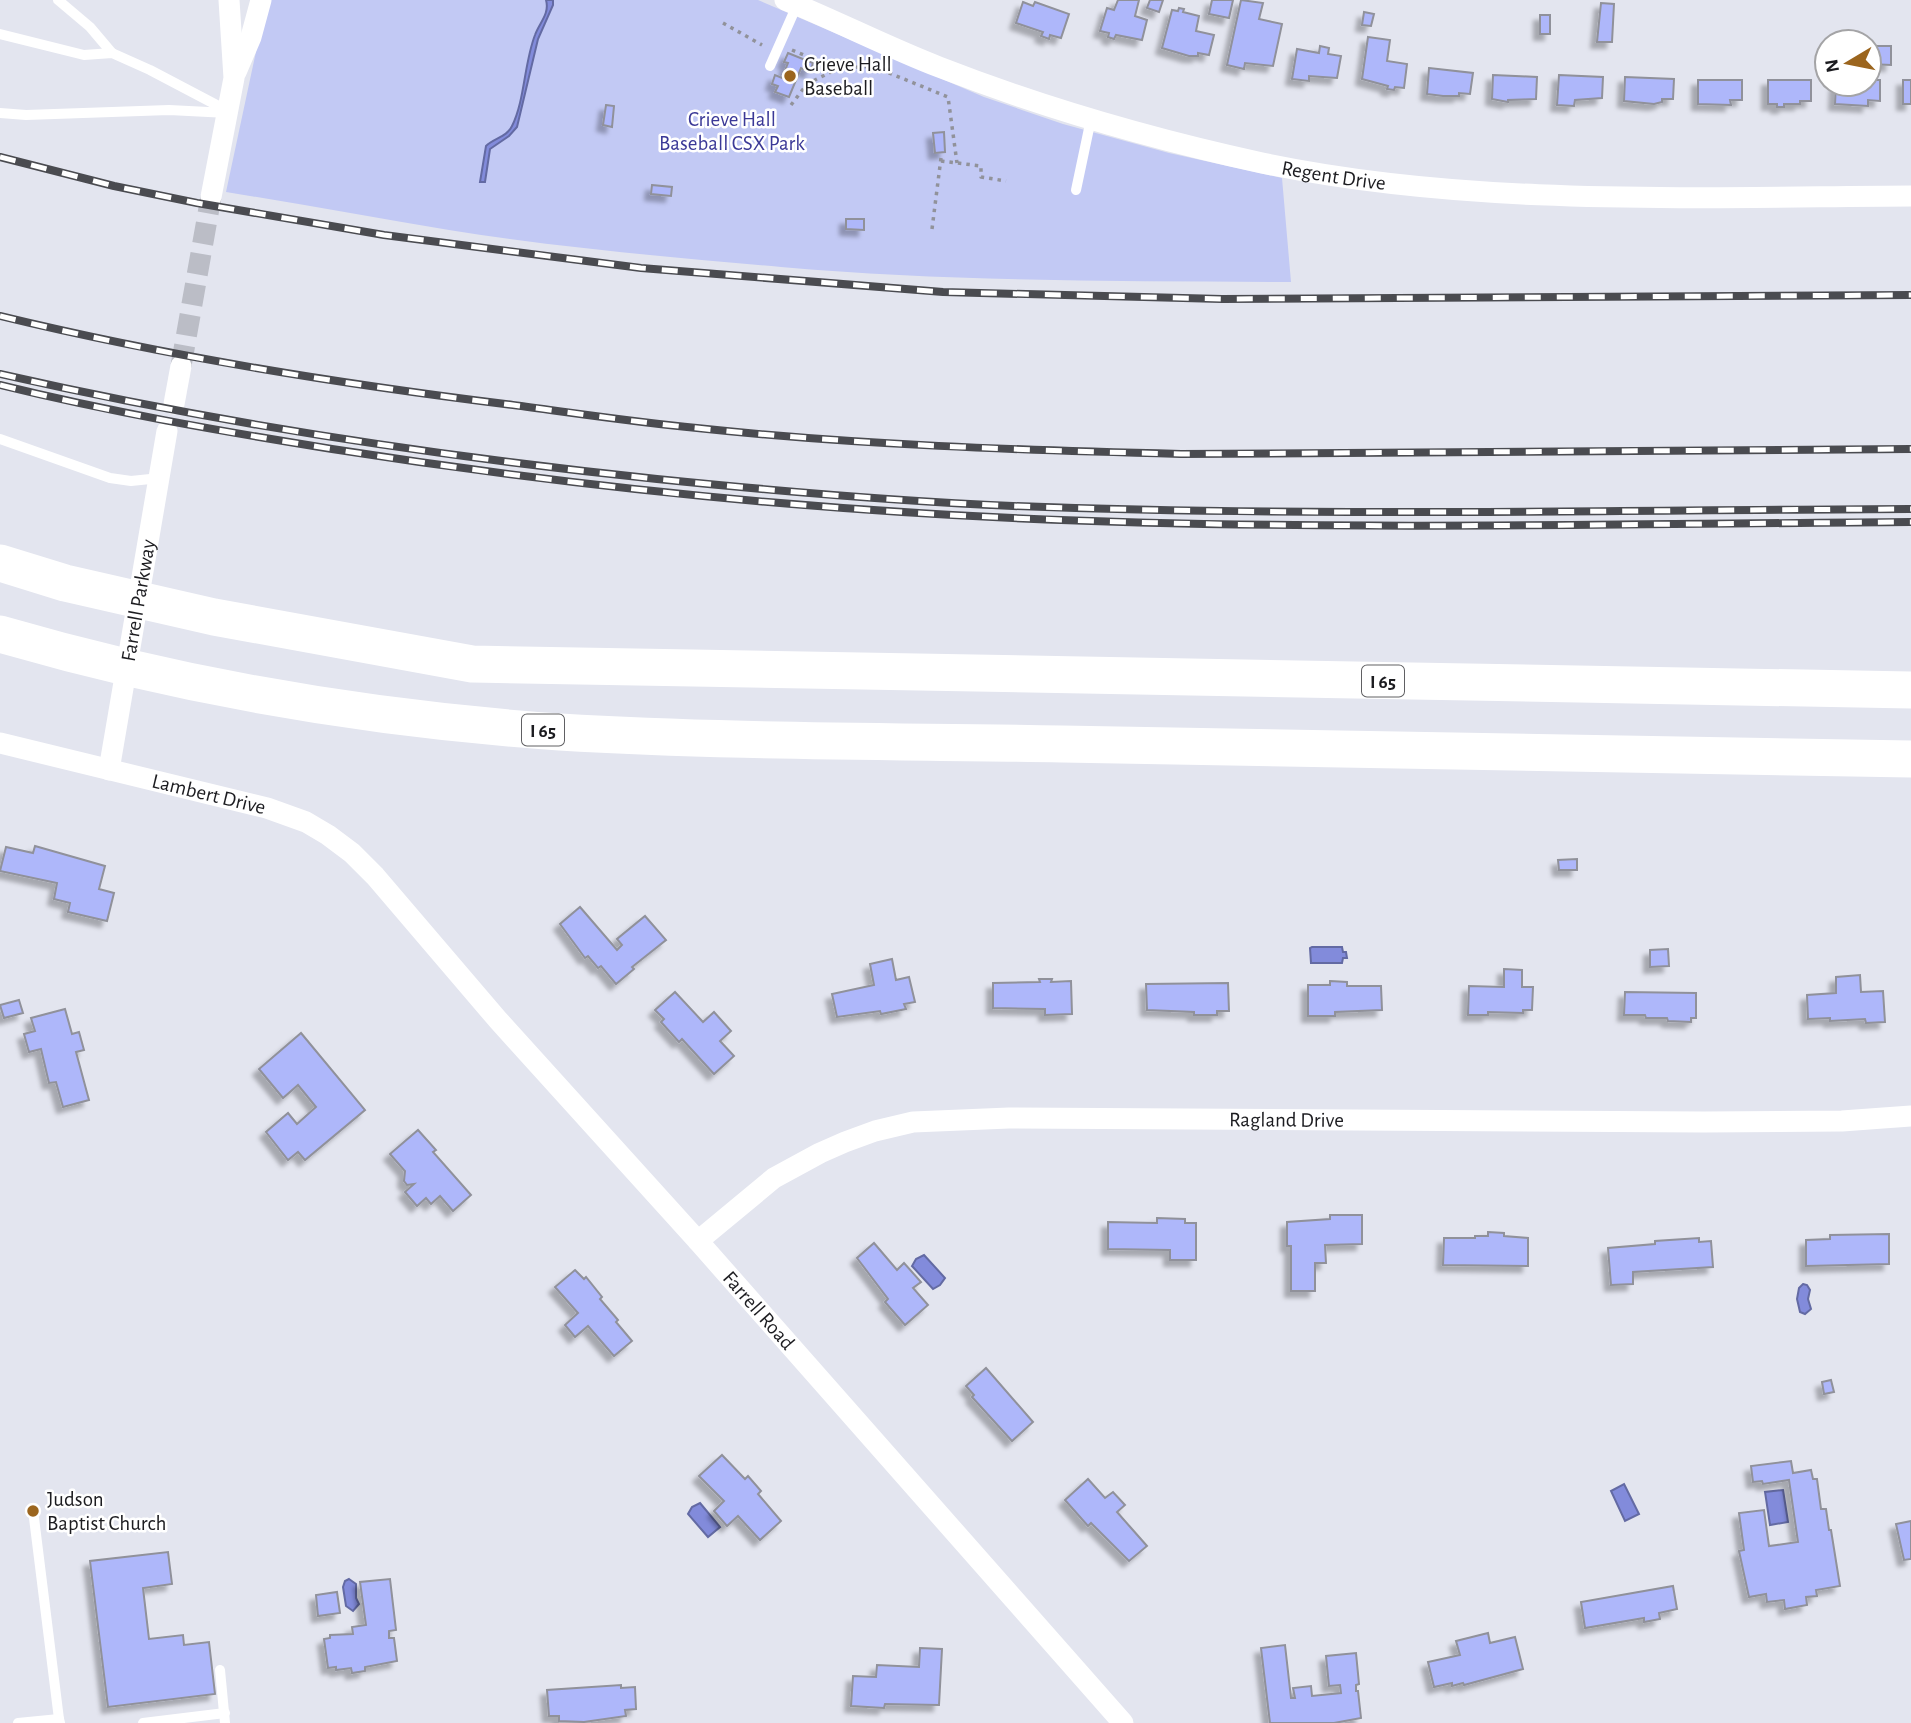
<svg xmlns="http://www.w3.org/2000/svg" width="1911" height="1723" font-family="'Alegreya Sans',sans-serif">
<defs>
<filter id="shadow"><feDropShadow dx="-6" dy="6" stdDeviation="2" flood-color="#0004"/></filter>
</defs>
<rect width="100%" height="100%" fill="#e3e5ef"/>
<path fill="#c2c9f4" d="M267 0H758L984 97 1063 124 1169 153 1282 178 1291 282C1121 281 950 282 781 267 670 257 559 248 449 230 375 218 301 204 226 192Z"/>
<g fill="#828bdb" stroke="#636aa3" stroke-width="2">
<path d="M546 0H553V5L538 39 517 127 509 136 490 149 485 182H480L486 146C494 138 507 137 512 126 525 100 524 63 535 35 539 23 550 14 546 0Z"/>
<path d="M1312 947H1342L1343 952H1346L1347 958H1343L1342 963H1311L1310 948Z"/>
<path d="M924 1255 945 1278 940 1285 933 1289 912 1266 916 1259Z"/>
<path d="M1803 1284 1807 1285 1810 1290 1808 1299 1811 1309 1805 1314 1800 1312 1797 1299 1799 1288Z"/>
<path d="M1624 1484 1639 1514 1625 1521 1611 1491Z"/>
<path d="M1783 1490 1788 1522 1770 1525 1765 1492Z"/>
<path d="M700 1503 720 1527 708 1537 688 1514 692 1507Z"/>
<path d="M349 1579 356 1584V1598L359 1604 353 1611 346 1606 343 1587 345 1581Z"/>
</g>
<g fill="#aeb7fa" stroke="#90919a" stroke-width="2" filter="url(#shadow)">
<path d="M1118 0H1139L1135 16 1147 20 1142 40 1116 35 1114 39 1108 37 1109 33 1100 31 1107 8 1114 10Z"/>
<path d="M1150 0H1163L1159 12 1147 8Z"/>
<path d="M1212 0H1233L1229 18 1209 14Z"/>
<path d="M1241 0 1263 3 1259 19 1282 24 1273 66 1245 63 1244 69 1227 65Z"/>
<path d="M1023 2 1033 6 1035 2 1069 14 1061 38 1050 35 1049 39 1041 36 1043 32 1016 23Z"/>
<path d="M1601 3 1614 4 1612 42H1597Z"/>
<path d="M1179 8 1184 9 1183 12 1199 16 1196 31 1214 35 1209 55 1198 53V56H1189L1162 48 1172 10 1178 11Z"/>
<path d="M1364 12 1374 14 1371 26 1362 25Z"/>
<rect x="1540" y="15" width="10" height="19"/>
<path d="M1368 37 1390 40 1387 61 1407 64 1404 88 1395 87 1394 90 1387 89 1388 86 1362 79Z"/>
<path d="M1320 46 1329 48 1328 54 1341 56 1337 78 1309 76V81L1292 79 1297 49 1319 53Z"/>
<path d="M1869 46H1891V65L1869 64Z"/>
<path d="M788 53 813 63 810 72 801 68 789 97 775 92 778 86 772 84 775 75 782 78 788 63 784 62Z"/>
<path d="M1429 68 1473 73 1470 94 1459 93V96H1443L1427 94Z"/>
<path d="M1493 75 1537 77 1536 99 1508 100V102L1492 99Z"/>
<path d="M1559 75 1603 77 1602 98 1575 100 1574 106 1557 105Z"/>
<path d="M1625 77 1674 79 1673 99H1662V102L1654 104 1624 101Z"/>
<path d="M1698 80H1742V100H1730L1731 105 1698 104Z"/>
<path d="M1768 80H1811V101H1800V104H1784V107H1777V104H1768Z"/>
<path d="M1869 80H1880V101L1868 100V106L1835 104 1836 84H1869Z"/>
<rect x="1903" y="80" width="8" height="24"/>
<path d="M606 105 614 106 612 127 603 125Z"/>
<path d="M944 132 945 152 935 153 933 133Z"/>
<path d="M652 185 672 187 671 196 651 194Z"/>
<path d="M846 219H864V230L846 229Z"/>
<path d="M35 846 105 866 99 889 114 893 107 921 68 912 70 903 54 899 57 883 0 871 6 847 33 853Z"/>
<path d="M1577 859V870H1559L1558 860Z"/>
<path d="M580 907 617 950 622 945 617 939 645 916 666 940 632 967 634 969 616 984 601 966 598 968 588 956 585 958 560 924Z"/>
<path d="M1668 949 1669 966 1650 967V950Z"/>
<path d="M892 959 896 980 909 977 915 1002 904 1004 906 1009 881 1014 880 1011 837 1017 832 994 874 985 870 964Z"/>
<path d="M1504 969 1522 970V987H1533L1532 1010H1523V1013L1488 1012V1015H1468L1469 986 1504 987Z"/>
<path d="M1860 975 1861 992 1883 991 1885 1022 1866 1023 1865 1019 1830 1021V1018L1808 1019 1807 995 1836 993V977Z"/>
<path d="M1039 979H1052L1051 982 1071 981 1072 1014 1045 1015V1009L993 1008V983L1040 982Z"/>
<path d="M1330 981 1347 982V986H1381L1382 1010 1335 1012V1016H1308V985H1330Z"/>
<path d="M1228 983 1229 1011H1217V1015H1194V1012L1147 1010 1146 984Z"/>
<path d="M675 992 703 1022 714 1012 731 1031 720 1041 734 1056 714 1074 682 1039 679 1042 661 1022 664 1019 655 1010Z"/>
<path d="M1625 992 1696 993V1018H1691V1022L1668 1021 1667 1018H1646L1645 1015H1624Z"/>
<path d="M19 1000 23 1013 4 1018 0 1005Z"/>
<path d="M65 1009 72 1034 79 1032 84 1050 76 1052 89 1100 63 1107 56 1082 49 1083 41 1049 29 1052 24 1034 35 1031 31 1018Z"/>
<path d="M301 1033 365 1110 305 1160 298 1152 288 1160 266 1132 288 1113 297 1124 316 1107 298 1085 283 1098 259 1069Z"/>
<path d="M418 1130 436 1150 433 1152 471 1195 453 1211 440 1196 431 1204 426 1198 417 1206 405 1192 414 1184 407 1185 404 1181 405 1171 390 1154Z"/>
<path d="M1330 1215H1362V1244L1325 1245 1326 1263H1315V1291H1291V1246H1287V1222L1330 1219Z"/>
<path d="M1157 1218 1185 1219V1223H1196V1260H1170V1250L1108 1249V1222L1157 1223Z"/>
<path d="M1488 1232 1504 1233V1236L1528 1238V1266L1443 1265 1444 1238H1475V1236H1488Z"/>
<path d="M1889 1234V1264L1806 1266V1240L1830 1239V1235Z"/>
<path d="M1699 1238V1242L1711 1241 1713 1267 1633 1272V1284L1611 1285 1608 1248 1655 1244V1241Z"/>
<path d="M874 1243 897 1270 904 1263 921 1282 913 1288 928 1305 905 1325 885 1302 888 1299 857 1258Z"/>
<path d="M575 1270 584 1279 586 1277 602 1297 600 1299 618 1320 616 1322 632 1341 614 1356 588 1326 575 1337 565 1325 578 1313 555 1287Z"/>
<path d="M986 1368 1033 1422 1012 1441 972 1397 974 1395 966 1386Z"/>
<path d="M1831 1380 1834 1392 1824 1394 1822 1382Z"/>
<path d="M722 1455 745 1479 748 1476 761 1491 758 1494 781 1521 760 1540 738 1516 727 1526 714 1511 724 1501 699 1476Z"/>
<path d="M1791 1461 1793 1473 1811 1470 1813 1479H1817L1821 1509H1826L1829 1530H1831L1840 1586 1816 1590 1817 1596 1806 1597 1807 1605 1785 1609 1784 1600 1767 1602 1766 1594 1749 1597 1739 1551 1744 1550 1739 1513 1764 1510 1769 1546 1798 1542 1789 1480 1763 1484 1762 1481 1753 1482 1751 1466Z"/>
<path d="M1088 1479 1105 1498 1113 1492 1125 1505 1117 1512 1147 1546 1129 1561 1091 1523 1088 1526 1065 1500Z"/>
<path d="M1911 1521V1559L1904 1560 1896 1524Z"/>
<path d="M168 1552 172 1584 143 1588 149 1639 183 1635 184 1645 209 1642 215 1694 108 1707 90 1561Z"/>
<path d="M390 1579 396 1630 389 1631V1638H394L397 1661 365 1667V1671L352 1673 351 1668 336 1670V1667L328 1668 324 1639 330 1638V1635L353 1634 352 1627 366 1625 360 1582Z"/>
<path d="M1673 1586 1677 1609 1659 1613 1660 1619 1644 1622V1618L1585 1628 1581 1602Z"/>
<path d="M337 1592 340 1613 318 1616 316 1595Z"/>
<path d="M1488 1633 1490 1643 1515 1637 1523 1669 1464 1685 1463 1683 1452 1686V1683L1434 1687 1428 1662 1460 1655 1456 1641Z"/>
<path d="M1285 1645 1291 1698H1295L1293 1688 1311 1686 1312 1696 1341 1693 1340 1685 1329 1686 1326 1656 1356 1653 1359 1684 1356 1685V1691H1358L1361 1718 1334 1723H1270L1261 1648Z"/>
<path d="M920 1648 942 1649 939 1705 885 1704 884 1708 851 1706 853 1676 876 1677 877 1665 919 1667Z"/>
<path d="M621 1685V1688L635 1687 636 1709 625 1710 626 1716 584 1722 559 1721V1716H549L547 1690Z"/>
</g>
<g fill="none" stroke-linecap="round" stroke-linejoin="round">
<path stroke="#bbbdc6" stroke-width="21" stroke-dasharray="21 10" stroke-linecap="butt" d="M181 366 211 197"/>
<g stroke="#91929a" stroke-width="3.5" stroke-dasharray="3.5 5" stroke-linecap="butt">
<path d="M723 23 762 45"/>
<path d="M792 50 837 69 872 66 948 97 957 163"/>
<path d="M791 105 807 84 835 70"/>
<path d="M941 161 981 166V177L1006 181"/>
<path d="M932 229 941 158"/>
</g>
<g stroke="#fff" stroke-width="10">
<path d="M58 0 90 27 112 53"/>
<path d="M0 34 84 55 112 53 150 70 228 111"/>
<path d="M770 66 797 5"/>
<path d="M0 113 26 115 169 110 228 113"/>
<path d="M1076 190 1091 119"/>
<path d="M0 439 110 478 131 481 160 478"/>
<path d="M33 1510 59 1719"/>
<path d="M220 1670 225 1723"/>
<path d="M18 1723 59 1719 60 1723"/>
<path d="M143 1723 225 1713"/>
</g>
<g stroke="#fff" stroke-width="21">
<path id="s1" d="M785 0C837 21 887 47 939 67 1044 108 1152 139 1262 163 1471 207 1698 197 1911 196"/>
<path d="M236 72 251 37 261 0"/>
<path d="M211 197 234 78 229 0"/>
<path d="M174 404 181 366"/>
<path id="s2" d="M0 743 267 808 306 822 328 835 352 853 375 876 498 1020 698 1241 1123 1723"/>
<path id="s3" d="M109 770 167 431"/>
<path id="s4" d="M698 1241 774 1178 820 1153 845 1142 875 1131 913 1122 1009 1118 1704 1122 1842 1121 1911 1116"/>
</g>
<g stroke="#fff" stroke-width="37">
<path d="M0 563 65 583 214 617 472 664 1911 690"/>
<path d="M0 634C182 687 371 719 560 732 727 742 895 741 1062 744 1345 749 1628 754 1911 759"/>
</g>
<g stroke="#4a4b50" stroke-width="8">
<g id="rail">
<path d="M0 157 114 186 197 203 384 235 641 268 943 292 1222 299 1911 295"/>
<path d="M0 316C169 357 340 384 513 405 574 413 635 422 697 428 857 445 1020 450 1181 454L1911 449"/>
<path d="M0 374C216 423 436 456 657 479 776 491 894 501 1013 506 1312 517 1612 510 1911 509"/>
<path d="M0 385C110 412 220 431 332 449 557 484 785 508 1013 518 1312 531 1612 524 1911 522"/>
</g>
</g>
<use href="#rail" stroke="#fff" stroke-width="5" stroke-dasharray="16" stroke-linecap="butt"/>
</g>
<g fill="#9b651e" stroke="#fff" stroke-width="2.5">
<circle cx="790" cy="76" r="7"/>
<circle cx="33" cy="1511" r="7"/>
</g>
<g text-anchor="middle" stroke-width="5" stroke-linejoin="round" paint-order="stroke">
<g fill="#fff" stroke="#606063" stroke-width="2">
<rect x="1362" y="665.5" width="42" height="31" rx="5"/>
<rect x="522" y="714.5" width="42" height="31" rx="5"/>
</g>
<g font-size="19" font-weight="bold" fill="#1c1c20">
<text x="1383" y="688">I 65</text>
<text x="543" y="737">I 65</text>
</g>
<g font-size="21" fill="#1c1c20" stroke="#fff" text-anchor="start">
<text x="804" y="71">Crieve Hall<tspan x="804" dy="24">Baseball</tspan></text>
<text x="47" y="1506">Judson<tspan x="47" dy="24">Baptist Church</tspan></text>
</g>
<g font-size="21" fill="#3b3997" stroke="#fff">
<text x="732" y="126">Crieve Hall<tspan x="732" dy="24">Baseball CSX Park</tspan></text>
</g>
<g font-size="21" fill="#1c1c20" stroke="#fff">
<text dy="7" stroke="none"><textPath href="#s1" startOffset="578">Regent Drive</textPath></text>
<text dy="7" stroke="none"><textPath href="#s3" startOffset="172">Farrell Parkway</textPath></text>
<text dy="7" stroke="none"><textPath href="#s2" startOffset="215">Lambert Drive</textPath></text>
<text dy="7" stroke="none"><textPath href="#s4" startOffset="623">Ragland Drive</textPath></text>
<text dy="7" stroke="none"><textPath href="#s2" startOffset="984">Farrell Road</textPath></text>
</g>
</g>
<g transform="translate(1848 63) rotate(260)"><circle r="33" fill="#ffffff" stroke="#a4a4a6" stroke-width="2"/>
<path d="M0-5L12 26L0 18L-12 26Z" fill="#9b651e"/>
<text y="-10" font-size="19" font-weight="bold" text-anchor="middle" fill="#1c1c20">N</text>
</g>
</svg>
